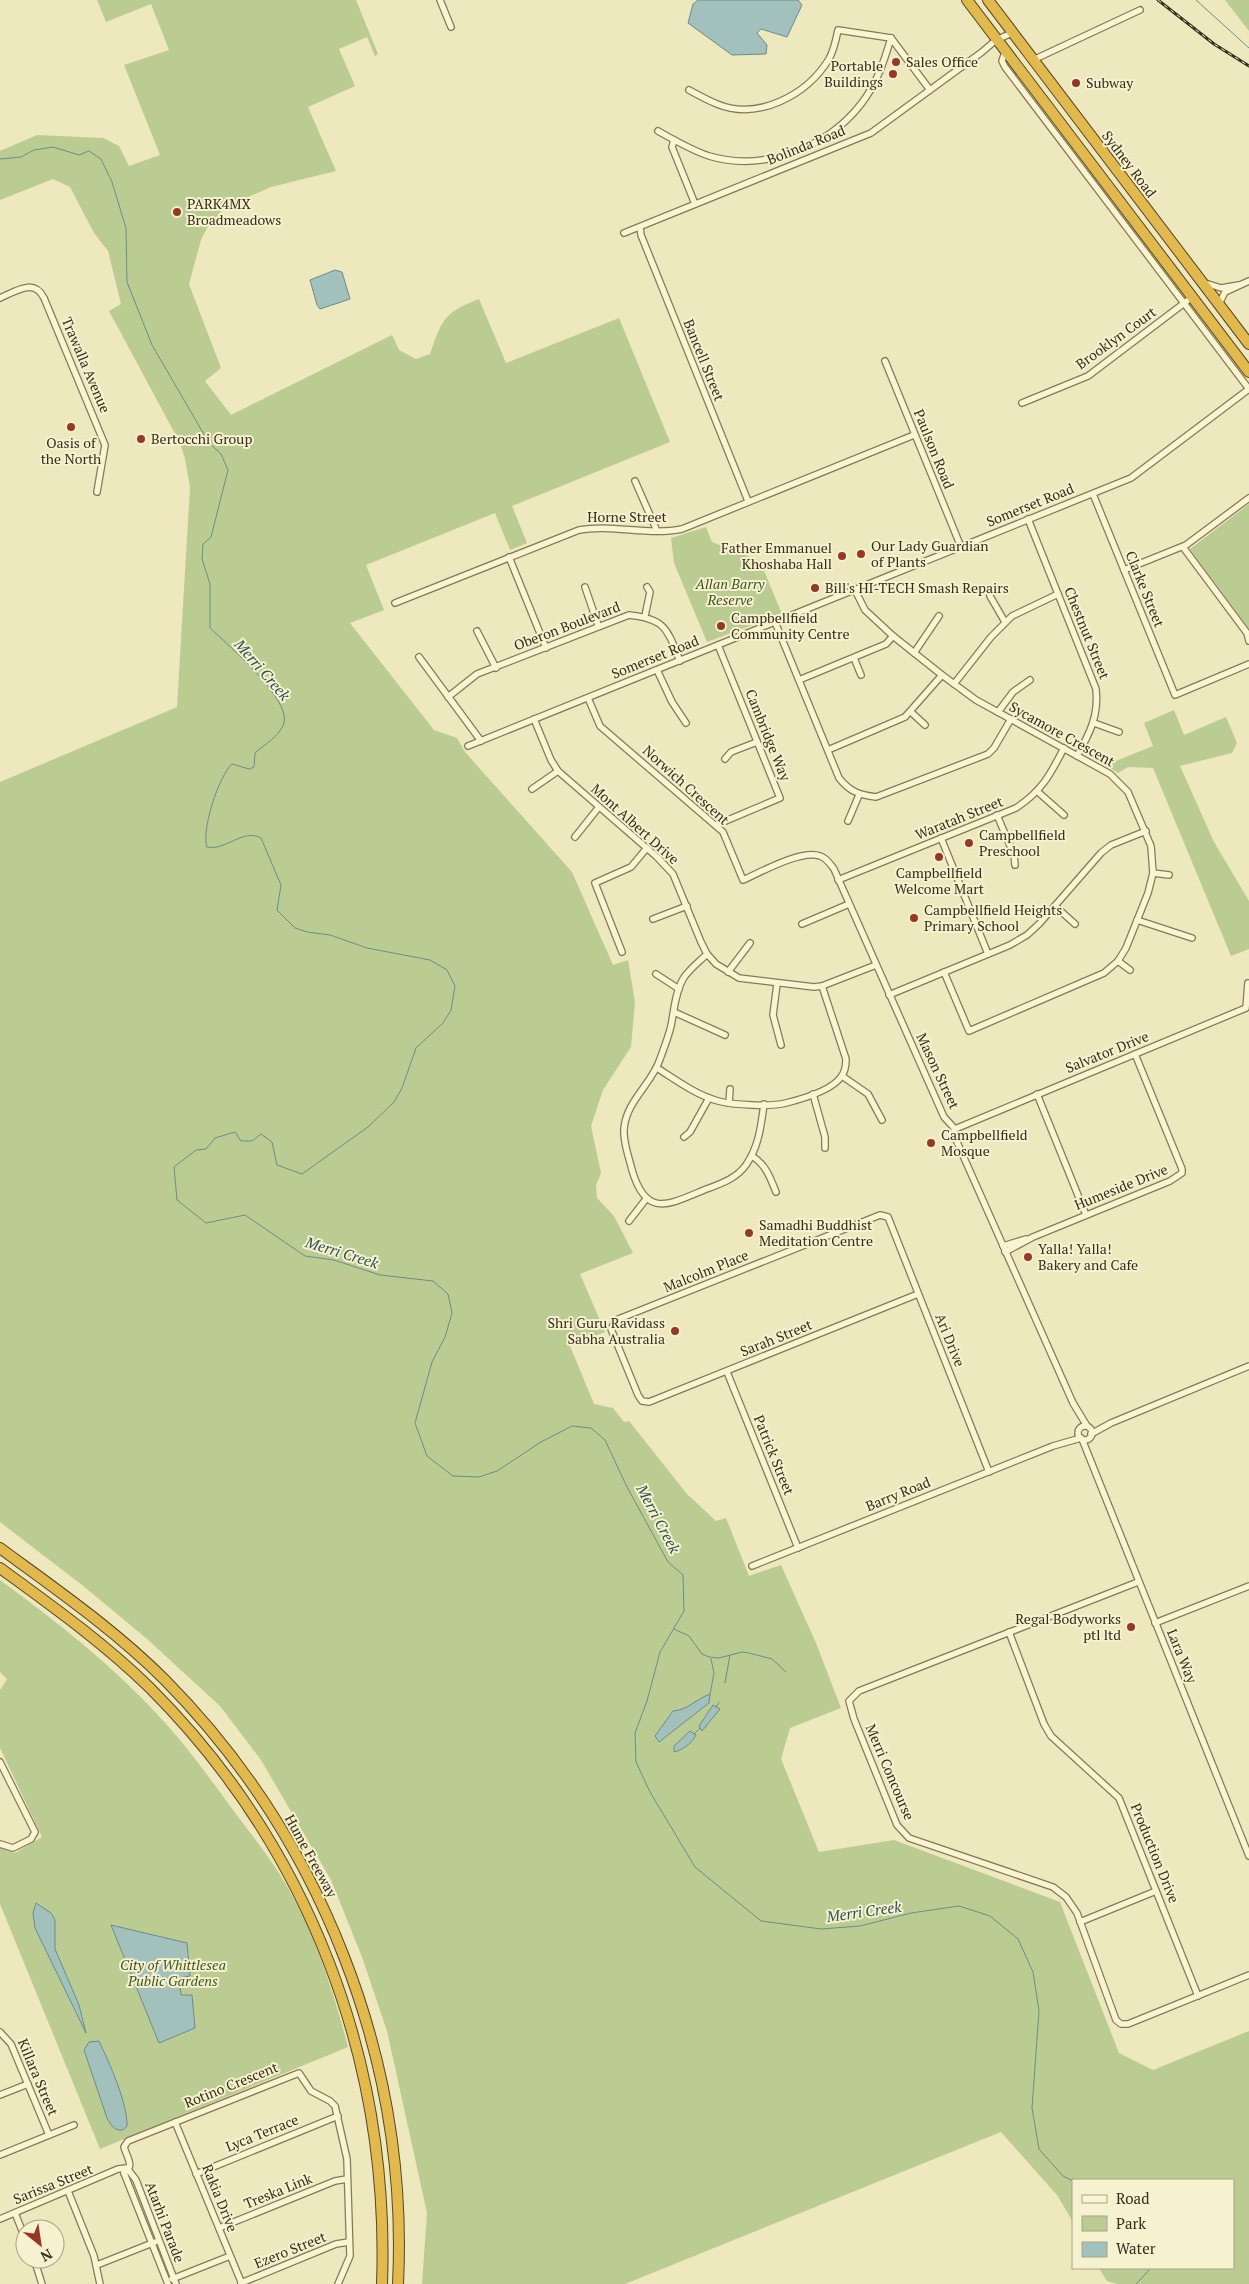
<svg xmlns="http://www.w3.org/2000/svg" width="1249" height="2284" font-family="'PT Serif',serif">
<rect width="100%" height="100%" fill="#eee8be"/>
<g fill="#bbcc92">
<path d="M97 0H356L378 54 375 56 367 37 339 49 355 86 308 107 336 171 271 187 225 207 207 228 201 240 189 284 221 368 205 381 231 415 392 335 399 350 416 359 430 354C442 320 443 313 479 299L506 363 619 318 670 442 512 506 527 543 510 550 495 513 366 565 384 610 350 623 434 730 457 738 465 752 572 872 613 965 628 960 635 1002 631 1047 603 1090 591 1126 601 1173 596 1185 597 1198 614 1216 633 1253 580 1274 605 1332 570 1346 594 1404 613 1408 624 1422 629 1421 687 1494 716 1521 726 1518 749 1576 781 1565 816 1643 841 1708 790 1728 781 1759 819 1852 894 1840 1060 1902 1119 2053 1153 2070 1249 2031V2284H1117L1107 2281 1099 2268H1233V2180H1073V2222L1057 2195 1001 2132 625 2284H422L427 2213 387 2031 362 1957 331 1880 261 1760 220 1706 146 1638 82 1585 0 1522V782L177 707 190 487 185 459 180 443 109 311 121 304 108 251 94 233 70 187 53 179 0 200V151L37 135 103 138 119 146 129 166 160 155 124 65 169 50 151 4 106 22Z"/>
<path d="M1225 0H1249V31Z"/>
<path d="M1249 504V629L1190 549Z"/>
<path d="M706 527 712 542 760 561 782 614 707 642 674 563 671 538Z"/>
<path d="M1174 710 1184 735 1226 717 1237 743 1232 753 1180 766 1214 842 1249 901V949L1231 956 1153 768 1128 767 1118 773 1106 765 1153 746 1144 723Z"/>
<path d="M0 1580C56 1621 111 1664 158 1715 187 1746 211 1780 236 1814 254 1838 273 1861 288 1888 316 1937 334 1993 348 2047L100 2149 0 1904V1848L15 1853 42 1837 0 1748V1690L7 1679 0 1672Z"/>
</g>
<g fill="#a2c0bc" stroke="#698d8b">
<path d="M698 0H798L802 5 787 37 761 29 757 33 767 45 766 54 732 55 688 23 693 4Z"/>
<path d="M335 270 342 272 350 299 320 309 317 305 310 280Z"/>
<path d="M710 1694 709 1703 659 1742 655 1736 673 1711C688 1710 696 1699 710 1694Z"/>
<path d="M713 1705 720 1709 702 1731 699 1726Z"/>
<path d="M690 1731 696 1735C692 1743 683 1750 674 1752V1746Z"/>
<path d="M36 1903 51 1913 55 1920V1949L79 2005 86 2033 35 1928 33 1913Z"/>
<path d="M111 1925 187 1943 190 1976 179 1978 181 1995H192L195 2028 159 2043Z"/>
<path d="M99 2041C109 2062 128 2104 127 2126L123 2130C114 2131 111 2125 107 2118L84 2050 89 2042Z"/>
</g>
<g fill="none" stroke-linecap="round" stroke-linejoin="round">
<g stroke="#698d8b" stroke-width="1">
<path d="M1196 0 1249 48"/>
<path d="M0 159 21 157 34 150 53 147 79 155 89 151 101 159 112 182 126 228 127 282 152 345 209 443 221 454 228 470 211 537 203 544 202 559 210 584V628C227 644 291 699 284 723 280 736 265 744 255 753L254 767 249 769 232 764C219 776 201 830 207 847 226 851 243 828 261 838L281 885 277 910 295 928 307 932 330 935 367 948 430 960 447 970 455 986 451 1010 443 1023 416 1048 402 1088 394 1102 368 1127 302 1174 277 1165 272 1142 261 1134 252 1141H241L235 1132 215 1138 206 1149 196 1150 174 1167 177 1200 206 1223 245 1215 305 1256 334 1260 380 1275 433 1281 448 1294 452 1313 445 1337 432 1362 415 1423 427 1456 453 1476 479 1477 497 1471 541 1442 572 1426 591 1428 605 1440 627 1487 668 1562 683 1575 684 1611 660 1652 647 1701 635 1733 636 1762 650 1792 695 1867 761 1921 821 1929 860 1926 911 1913 959 1906 990 1916 1018 1939 1033 1972 1039 2011 1032 2108 1039 2149 1063 2176 1073 2181"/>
<path d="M674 1629 689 1636 702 1654 709 1657 719 1658 742 1652 749 1653 772 1659 786 1672"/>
<path d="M725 1683 730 1655"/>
<path d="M710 1694 714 1673 711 1659"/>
<path d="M716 1707 719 1702"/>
<path d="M694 1734 700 1728"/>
<path d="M1136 2284 1151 2268"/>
</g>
<g stroke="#877957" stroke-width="8">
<g id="street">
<path d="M440 0 451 27"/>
<path d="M891 38 930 90"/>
<path d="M1005 52 1002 61 1005 67 1249 389"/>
<path d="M1033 60 1140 10"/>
<path d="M689 90C698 95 707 100 717 104 758 121 807 95 829 59 834 50 836 40 838 30L891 38"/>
<path d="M658 131C674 140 691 150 709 156 763 172 827 148 861 104 876 85 884 62 891 38"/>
<path d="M674 140 672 147 695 204"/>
<path d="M640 227 641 235 748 501"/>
<path d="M624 233 871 133 982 52 996 40 1012 33"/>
<path d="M1205 283 1221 288 1239 285"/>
<path d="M0 298C16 291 34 278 44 298L105 445 97 492"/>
<path d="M1219 304 1225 292 1249 281"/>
<path d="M885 361 961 547"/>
<path d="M1022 403 1088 376 1187 301"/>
<path d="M635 481 657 531"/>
<path d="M1093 494 1175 695 1249 664"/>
<path d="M1028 519 1096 689C1099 715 1090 733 1077 756"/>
<path d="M1183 547 1247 633 1249 641"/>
<path d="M509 557 546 648"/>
<path d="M1124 570 1186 545 1249 498"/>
<path d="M585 587 598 625"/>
<path d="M855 590 865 610 893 636 942 675 976 700 1110 774 1128 792 1151 846 1153 873 1148 893 1126 948 1118 961 1104 973 969 1031 944 972"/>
<path d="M990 596 1005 622"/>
<path d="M395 603 579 530C613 524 648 536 682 529L914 435"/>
<path d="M645 616 650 592 647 587"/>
<path d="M775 622 839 778C849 791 859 795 876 797L988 754 994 748 1011 719"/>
<path d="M477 631 496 668"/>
<path d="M914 653 939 616"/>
<path d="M419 657 481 741"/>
<path d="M854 658 861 675"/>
<path d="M657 670 672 702 686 723"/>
<path d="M799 680 886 644 893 636"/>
<path d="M954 684 991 637 1012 616 1058 594"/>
<path d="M448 697 477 674 629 615C666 619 667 629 680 661"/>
<path d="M588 698 600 726 723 832 743 880C761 872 802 849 820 856 827 858 830 864 834 869L944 1117 955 1129 953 1133 1073 1403 1087 1426"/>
<path d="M911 712 925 725"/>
<path d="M998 712 1013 692 1030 680"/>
<path d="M534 719 551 760 558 771 657 857 673 874 701 942 707 954 716 964 739 978 814 987 822 986 876 965"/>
<path d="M1094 723 1119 732"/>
<path d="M468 746 1131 478 1249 389"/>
<path d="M828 750 905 717 942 675"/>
<path d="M725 759 731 752 757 742"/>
<path d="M532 789 558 771"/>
<path d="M1038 792 1064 815"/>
<path d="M997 815 1014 855 1015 865"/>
<path d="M848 821 859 795"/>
<path d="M716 825 780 798 718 645"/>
<path d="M575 837 599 807"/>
<path d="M941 838 988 954"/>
<path d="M1153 873 1169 875"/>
<path d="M838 880 1016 808C1042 791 1050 775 1064 748"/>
<path d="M1055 906 1075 924"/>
<path d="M653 919 687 906"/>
<path d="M1137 920 1192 938"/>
<path d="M802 924 849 904"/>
<path d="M622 952 595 883 631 867 646 849"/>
<path d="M707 954C699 962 689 969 683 979 675 993 674 1011 671 1026 668 1038 664 1048 660 1059 652 1084 626 1101 624 1129 623 1143 629 1157 632 1170 646 1218 668 1205 704 1190 720 1184 736 1179 746 1165 759 1146 761 1126 764 1104"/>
<path d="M1118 961 1130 970"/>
<path d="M728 972 750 943"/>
<path d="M656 974 679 989"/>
<path d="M777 984 773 1015 781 1045"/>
<path d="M889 995 1010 945 1027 935 1039 924 1101 853 1111 845 1146 831"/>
<path d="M674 1012 725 1035"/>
<path d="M657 1068C676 1080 696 1095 718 1101 733 1105 771 1107 786 1103 802 1099 831 1091 841 1077 845 1072 846 1066 846 1059L822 986"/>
<path d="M842 1076 868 1094 882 1120"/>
<path d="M813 1094 825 1137V1148"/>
<path d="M1037 1094 1086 1215"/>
<path d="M729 1103 730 1089"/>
<path d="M955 1129 1246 1008 1248 983"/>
<path d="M684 1137 690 1132 709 1098"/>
<path d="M752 1156C766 1165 770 1177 776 1192"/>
<path d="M629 1221 646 1199"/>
<path d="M1003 1246 1026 1239"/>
<path d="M1005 1252 1033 1237 1170 1181 1182 1173V1169L1135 1054"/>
<path d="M918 1294 649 1402 642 1401 638 1395 611 1329 616 1320 880 1215 888 1217 989 1472"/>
<path d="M727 1372 798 1548"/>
<circle cx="1085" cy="1433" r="7"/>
<path d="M1091 1434 1111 1423 1249 1366"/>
<path d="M1082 1439 1249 1856"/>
<path d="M752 1566 1053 1446 1081 1438"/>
<path d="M1138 1582 859 1691 849 1701 854 1719 897 1825 909 1838 1053 1887 1066 1897 1077 1913 1116 2020 1121 2024H1128L1249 1975"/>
<path d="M1155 1623 1249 1586"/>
<path d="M1009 1632 1044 1724 1051 1736 1119 1798 1198 1996"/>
<path d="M0 1762 35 1832 31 1839 13 1848 0 1844"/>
<path d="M1080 1922 1156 1891"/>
<path d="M0 2032 11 2044 49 2135"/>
<path d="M0 2095 28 2084"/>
<path d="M175 2122 242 2284"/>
<path d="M0 2155 74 2125"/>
<path d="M124 2173C135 2166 127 2158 124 2147L128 2141 299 2073 311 2091 330 2101 335 2106 347 2159 350 2256 338 2284"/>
<path d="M124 2173 168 2284"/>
<path d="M196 2174 338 2116"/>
<path d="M68 2191 94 2256 100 2284"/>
<path d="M15 2213 25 2238"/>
<path d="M0 2219 118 2169 127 2168 136 2180 176 2284"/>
<path d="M219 2228 335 2181 347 2179"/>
<path d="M34 2259 42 2284"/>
<path d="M97 2265 155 2242"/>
<path d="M172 2279 230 2256"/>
<path d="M241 2283 336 2244 349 2242"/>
</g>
</g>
<g stroke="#54452b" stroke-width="12">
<g id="highway">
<path d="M967 0 1249 372"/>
<path d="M988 0 1249 344"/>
<path d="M0 1548C57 1590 115 1630 165 1680 322 1839 409 2061 398 2284"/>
<path d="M0 1568C52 1606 104 1643 150 1688 309 1847 390 2060 382 2284"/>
</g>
</g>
<use href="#street" stroke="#f9f4d1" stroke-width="5.5"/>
<use href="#highway" stroke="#e1b94c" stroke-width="10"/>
<g stroke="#362d1c" stroke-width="3">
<path id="rail" d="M1158 0 1214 44 1249 66"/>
</g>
<use href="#rail" stroke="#f6f1ce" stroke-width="1" stroke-dasharray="4" stroke-linecap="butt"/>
</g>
<g fill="#973826" stroke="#f6f1ce" stroke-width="2">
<circle cx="896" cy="62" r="5"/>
<circle cx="893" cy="74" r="5"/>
<circle cx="1076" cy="83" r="5"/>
<circle cx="177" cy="212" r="5"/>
<circle cx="71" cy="427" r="5"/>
<circle cx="141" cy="439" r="5"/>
<circle cx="861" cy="554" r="5"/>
<circle cx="842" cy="556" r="5"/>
<circle cx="815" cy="588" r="5"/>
<circle cx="721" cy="626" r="5"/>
<circle cx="969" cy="843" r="5"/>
<circle cx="939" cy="857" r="5"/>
<circle cx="914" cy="918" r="5"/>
<circle cx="931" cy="1143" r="5"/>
<circle cx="749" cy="1233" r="5"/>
<circle cx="1028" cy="1257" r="5"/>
<circle cx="675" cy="1331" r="5"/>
<circle cx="1131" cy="1627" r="5"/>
</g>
<g text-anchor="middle" stroke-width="4" stroke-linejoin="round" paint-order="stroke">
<g font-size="14" fill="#362d1c" stroke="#f6f1ce" text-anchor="start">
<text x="906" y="67">Sales Office</text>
<text x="883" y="71" text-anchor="end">Portable<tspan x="883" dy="16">Buildings</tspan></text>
<text x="1086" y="88">Subway</text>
<text x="187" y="209">PARK4MX<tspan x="187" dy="16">Broadmeadows</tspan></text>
<text x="151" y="444">Bertocchi Group</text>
<text x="71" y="448" text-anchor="middle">Oasis of<tspan x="71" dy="16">the North</tspan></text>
<text x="871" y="551">Our Lady Guardian<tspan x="871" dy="16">of Plants</tspan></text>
<text x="832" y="553" text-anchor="end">Father Emmanuel<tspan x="832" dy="16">Khoshaba Hall</tspan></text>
<text x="825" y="593">Bill's HI-TECH Smash Repairs</text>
<text x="731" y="623">Campbellfield<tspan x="731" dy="16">Community Centre</tspan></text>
<text x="979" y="840">Campbellfield<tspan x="979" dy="16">Preschool</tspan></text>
<text x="939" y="878" text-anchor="middle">Campbellfield<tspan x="939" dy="16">Welcome Mart</tspan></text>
<text x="924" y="915">Campbellfield Heights<tspan x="924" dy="16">Primary School</tspan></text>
<text x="941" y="1140">Campbellfield<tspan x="941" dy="16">Mosque</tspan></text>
<text x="759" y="1230">Samadhi Buddhist<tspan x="759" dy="16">Meditation Centre</tspan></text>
<text x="1038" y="1254">Yalla! Yalla!<tspan x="1038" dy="16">Bakery and Cafe</tspan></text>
<text x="665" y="1328" text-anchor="end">Shri Guru Ravidass<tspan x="665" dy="16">Sabha Australia</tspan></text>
<text x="1121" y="1624" text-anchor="end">Regal Bodyworks<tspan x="1121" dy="16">ptl ltd</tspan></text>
</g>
<g font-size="14" fill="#362d1c" stroke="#f6f1ce">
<text transform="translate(806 145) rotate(-22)" y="5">Bolinda Road</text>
<text transform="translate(1129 164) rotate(53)" y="5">Sydney Road</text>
<text transform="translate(1116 338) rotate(-36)" y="5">Brooklyn Court</text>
<text transform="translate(704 360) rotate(68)" y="5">Bancell Street</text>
<text transform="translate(86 365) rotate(67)" y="5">Trawalla Avenue</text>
<text transform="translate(934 449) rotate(68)" y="5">Paulson Road</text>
<text transform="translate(1030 505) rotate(-22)" y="5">Somerset Road</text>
<text x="627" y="522">Horne Street</text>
<text transform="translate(1145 589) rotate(68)" y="5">Clarke Street</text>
<text transform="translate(567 626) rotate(-21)" y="5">Oberon Boulevard</text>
<text transform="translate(1087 633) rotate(68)" y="5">Chestnut Street</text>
<text transform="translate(655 657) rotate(-22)" y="5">Somerset Road</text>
<text transform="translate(1062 734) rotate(29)" y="5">Sycamore Crescent</text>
<text transform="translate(768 735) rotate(68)" y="5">Cambridge Way</text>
<text transform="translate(686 785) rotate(42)" y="5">Norwich Crescent</text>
<text transform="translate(959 818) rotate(-22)" y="5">Waratah Street</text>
<text transform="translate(635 824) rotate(42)" y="5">Mont Albert Drive</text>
<text transform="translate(1107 1052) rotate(-22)" y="5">Salvator Drive</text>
<text transform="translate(938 1071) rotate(65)" y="5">Mason Street</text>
<text transform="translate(1121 1187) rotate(-22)" y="5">Humeside Drive</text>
<text transform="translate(706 1271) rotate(-22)" y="5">Malcolm Place</text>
<text transform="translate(776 1338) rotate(-22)" y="5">Sarah Street</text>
<text transform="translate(950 1340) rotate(68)" y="5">Ari Drive</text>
<text transform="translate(774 1455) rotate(68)" y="5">Patrick Street</text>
<text transform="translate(898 1494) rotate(-22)" y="5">Barry Road</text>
<text transform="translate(1182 1656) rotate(68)" y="5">Lara Way</text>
<text transform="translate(890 1772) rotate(67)" y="5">Merri Concourse</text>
<text transform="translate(1155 1853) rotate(68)" y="5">Production Drive</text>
<text transform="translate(311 1856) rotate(61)" y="5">Hume Freeway</text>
<text transform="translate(38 2077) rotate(67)" y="5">Killara Street</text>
<text transform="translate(231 2085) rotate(-22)" y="5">Rotino Crescent</text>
<text transform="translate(262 2133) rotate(-22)" y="5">Lyca Terrace</text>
<text transform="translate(53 2184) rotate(-22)" y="5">Sarissa Street</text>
<text transform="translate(278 2191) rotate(-22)" y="5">Treska Link</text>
<text transform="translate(220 2198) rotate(68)" y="5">Rakia Drive</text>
<text transform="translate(165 2222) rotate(69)" y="5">Atarhi Parade</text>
<text transform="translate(290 2250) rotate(-22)" y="5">Ezero Street</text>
</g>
<g font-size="14" font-style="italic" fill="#3e5322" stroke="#f6f1ce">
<text x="730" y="589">Allan Barry<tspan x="730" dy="16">Reserve</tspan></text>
<text x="173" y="1970">City of Whittlesea<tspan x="173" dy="16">Public Gardens</tspan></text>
</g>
<g font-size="15" font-style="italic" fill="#2a5156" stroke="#f6f1ce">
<text transform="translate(262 670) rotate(49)" y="5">Merri Creek</text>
<text transform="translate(342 1253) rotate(17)" y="5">Merri Creek</text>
<text transform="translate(658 1519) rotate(62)" y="5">Merri Creek</text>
<text transform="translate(864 1912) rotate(-8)" y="5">Merri Creek</text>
</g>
</g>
<rect x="1072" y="2179" width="162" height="90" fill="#f6f1ce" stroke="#a9a387"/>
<rect x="1082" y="2195" width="25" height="8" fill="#f9f4d1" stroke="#a9a387"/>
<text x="1116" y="2204" font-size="15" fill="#362d1c">Road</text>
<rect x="1082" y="2216" width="25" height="15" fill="#bbcc92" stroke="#a9a387"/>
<text x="1116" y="2229" font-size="15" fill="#362d1c">Park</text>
<rect x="1082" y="2242" width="25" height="15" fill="#a2c0bc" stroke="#a9a387"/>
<text x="1116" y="2254" font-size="15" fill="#362d1c">Water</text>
<g transform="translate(40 2244) rotate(150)"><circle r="24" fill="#f6f1ce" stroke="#a9a387"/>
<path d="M0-4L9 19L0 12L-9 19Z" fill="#973826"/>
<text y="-8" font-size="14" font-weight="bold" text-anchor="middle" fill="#362d1c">N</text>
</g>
</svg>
